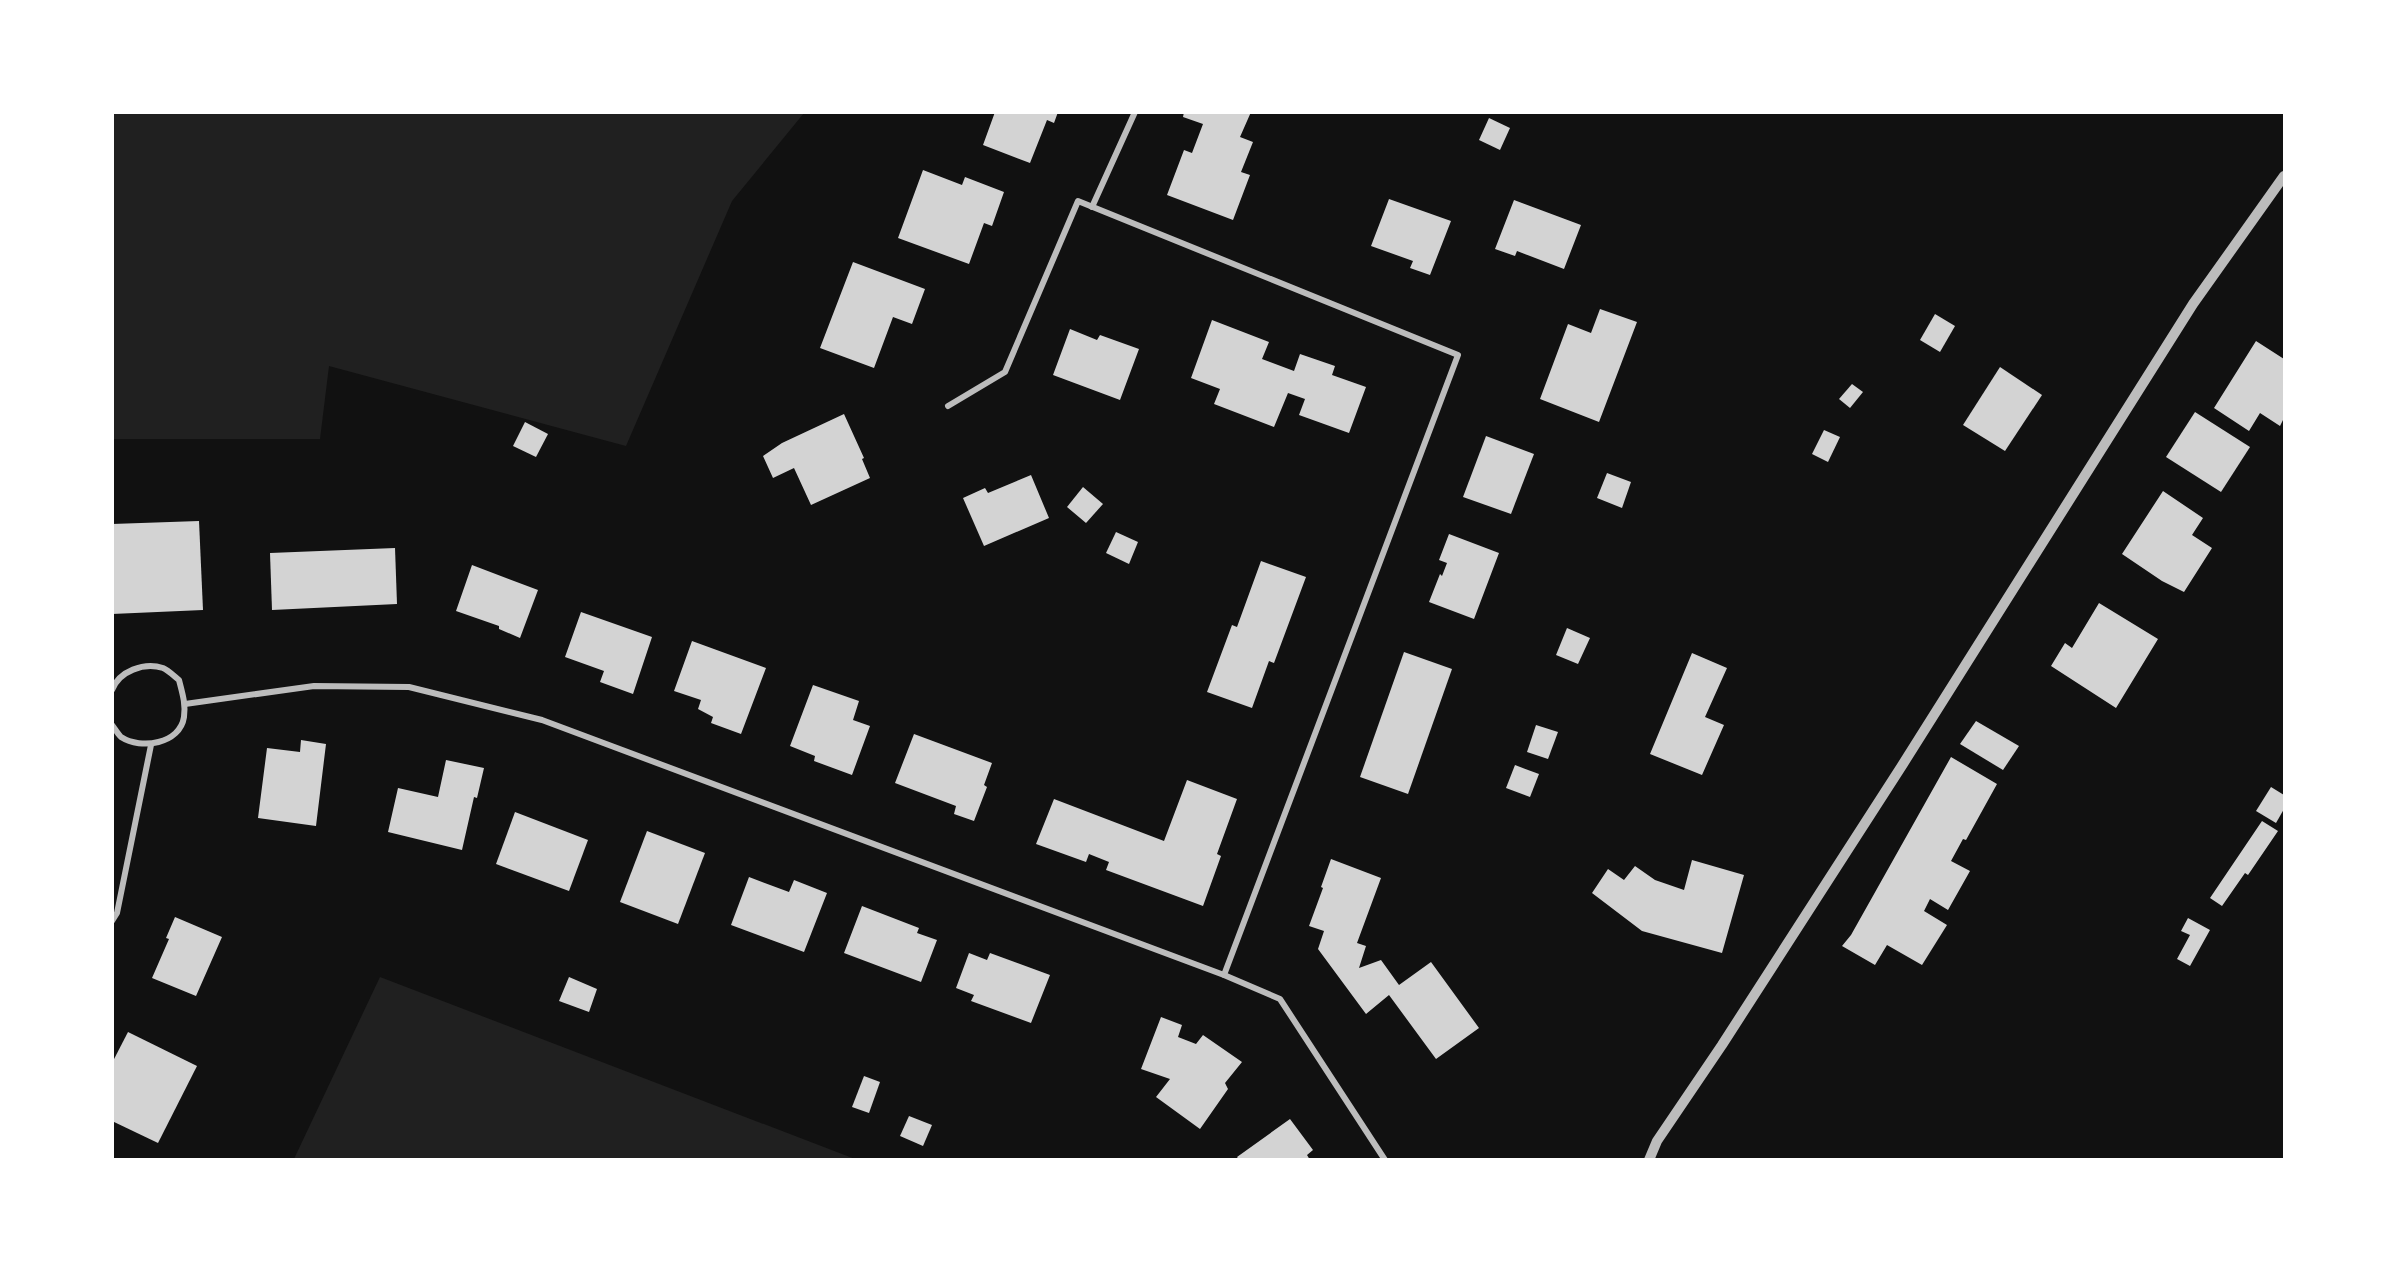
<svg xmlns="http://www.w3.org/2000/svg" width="2397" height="1272" font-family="Montserrat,sans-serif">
<rect width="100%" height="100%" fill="#111"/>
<g fill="#202020">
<path d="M113 112H804V113L732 201 626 446 329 366 320 439H113Z"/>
<path d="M380 977 855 1159H294Z"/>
</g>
<g fill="#d3d3d3">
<path d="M995 112H1058L1054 123 1047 120 1030 163 983 145Z"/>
<path d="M1184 112H1251L1240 137 1253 142 1241 172 1250 175 1233 220 1167 195 1184 150 1192 153 1203 124 1183 117Z"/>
<path d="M1489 118 1510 128 1500 150 1479 140Z"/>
<path d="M923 170 962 185 965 177 1004 192 992 226 984 223 969 264 898 238Z"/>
<path d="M1389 199 1451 221 1430 275 1410 268 1413 261 1371 246Z"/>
<path d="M1514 200 1581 225 1564 269 1517 251 1515 256 1495 249Z"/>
<path d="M853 262 925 289 912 324 893 317 874 368 820 348Z"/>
<path d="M1600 309 1637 322 1599 422 1540 399 1568 324 1591 333Z"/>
<path d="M1935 314 1955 326 1940 352 1920 340Z"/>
<path d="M1212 320 1269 342 1262 359 1294 371 1300 354 1335 366 1332 375 1366 387 1349 433 1299 415 1305 399 1288 393 1274 427 1214 404 1220 389 1191 378Z"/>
<path d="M1070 329 1097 340 1100 335 1139 349 1120 400 1053 375Z"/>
<path d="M2256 341 2284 359V418L2280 426 2260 413 2249 431 2214 408Z"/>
<path d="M2000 367 2042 395 2005 451 1963 425Z"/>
<path d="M1852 384 1863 392 1850 408 1839 399Z"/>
<path d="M2195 412 2250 447 2221 492 2166 457Z"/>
<path d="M844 414 864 458 862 459 870 478 811 505 794 468 773 478 763 456 782 443Z"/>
<path d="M525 422 548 434 536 457 513 446Z"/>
<path d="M1824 430 1840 437 1828 462 1812 454Z"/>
<path d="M1486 436 1534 454 1511 514 1463 497Z"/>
<path d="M1607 473 1631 482 1622 508 1597 498Z"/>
<path d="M1031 475 1049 518 984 546 963 498 985 488 988 493Z"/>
<path d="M1083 487 1103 504 1086 523 1067 507Z"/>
<path d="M2163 491 2203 518 2192 535 2212 548 2184 592 2162 581 2122 554Z"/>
<path d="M199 521 203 610 112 614V524Z"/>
<path d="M1116 532 1138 542 1129 564 1106 553Z"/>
<path d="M1449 534 1499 553 1474 619 1429 602 1440 574 1442 576 1447 563 1439 560Z"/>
<path d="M395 548 397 604 272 610 270 553Z"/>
<path d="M1261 561 1306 577 1274 663 1269 661 1252 708 1207 692 1232 625 1237 627Z"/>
<path d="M472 565 538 590 520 638 499 629V626L456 611Z"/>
<path d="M2099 603 2158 639 2116 708 2051 666 2065 643 2072 648Z"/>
<path d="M581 612 652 637 633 694 600 682 604 671 565 657Z"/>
<path d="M1567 628 1590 638 1578 664 1556 655Z"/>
<path d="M692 641 766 668 741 734 711 723 713 717 698 709 701 700 674 691Z"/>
<path d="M1404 652 1452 669 1408 794 1360 777Z"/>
<path d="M1692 653 1727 668 1705 717 1724 725 1702 775 1650 754Z"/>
<path d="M813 685 859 701 853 720 870 726 852 775 814 761 815 756 790 746Z"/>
<path d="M1976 721 2019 746 2003 770 1960 744Z"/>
<path d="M1536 725 1558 732 1548 759 1527 752Z"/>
<path d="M914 734 992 763 984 785 987 787 974 821 954 814 956 806 895 783Z"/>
<path d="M301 740 326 744 316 826 258 818 267 748 300 752Z"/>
<path d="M1951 757 1997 784 1966 840 1963 839 1951 861 1970 871 1948 910 1930 899 1924 911 1947 925 1922 965 1887 945 1875 965 1842 946 1851 935Z"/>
<path d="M446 760 484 768 477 798 474 797 462 850 388 832 398 788 438 797Z"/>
<path d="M1515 765 1539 774 1530 797 1506 788Z"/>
<path d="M1187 780 1237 799 1217 854 1221 856 1203 906 1106 870 1109 862 1089 854 1086 862 1036 844 1054 799 1164 841Z"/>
<path d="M2271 787 2284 795V809L2276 823 2256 811Z"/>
<path d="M515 812 588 840 569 891 496 864Z"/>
<path d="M2262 821 2278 831 2248 875 2245 873 2222 906 2210 898Z"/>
<path d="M647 831 705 853 678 924 620 902Z"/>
<path d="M1331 859 1381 878 1357 943 1366 946 1359 968 1381 960 1399 985 1431 962 1479 1028 1436 1059 1389 995 1366 1014 1318 949 1324 931 1309 926 1323 888 1321 887Z"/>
<path d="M1692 860 1744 875 1722 953 1642 931 1592 893 1608 869 1624 880 1635 866 1655 880 1684 890Z"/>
<path d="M749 877 789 892 794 880 827 893 804 952 731 925Z"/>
<path d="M862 906 919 928 917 933 937 940 921 982 844 953Z"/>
<path d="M175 917 222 937 196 996 152 978 169 939 166 938Z"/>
<path d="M2188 918 2210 930 2190 966 2177 959 2190 935 2181 931Z"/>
<path d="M969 953 987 960 990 953 1050 975 1031 1023 971 1001 974 995 956 988Z"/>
<path d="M569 977 597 989 589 1012 559 1001Z"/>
<path d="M1161 1017 1182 1025 1178 1037 1196 1044 1203 1035 1242 1062 1225 1083 1228 1089 1200 1129 1156 1097 1170 1079 1141 1069Z"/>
<path d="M128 1032 197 1066 158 1143 112 1121V1063Z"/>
<path d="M864 1076 880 1082 869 1113 852 1107Z"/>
<path d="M909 1116 932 1125 923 1146 900 1136Z"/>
<path d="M1290 1119 1313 1150 1307 1155 1310 1160H1239L1237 1157Z"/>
</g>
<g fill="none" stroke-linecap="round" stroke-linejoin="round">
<g stroke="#bcbcbc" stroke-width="6">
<path d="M1092 207 1135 112"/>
<path d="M948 406 1005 372 1078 201 1458 355 1224 975"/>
<path d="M112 690C119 671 144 662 163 668 168 670 174 676 179 680 182 692 186 704 184 717 180 744 141 750 121 737 118 734 115 729 112 725"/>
<path d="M185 704 314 686 409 687 542 720 1224 975 1280 999 1385 1160"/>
<path d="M112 921 117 913 151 745"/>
</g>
<path stroke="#bcbcbc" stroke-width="10" d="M1649 1160 1657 1141 1722 1045 1903 764 2193 304 2284 176"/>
</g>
<rect width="2397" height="1272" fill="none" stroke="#ffffff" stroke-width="228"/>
</svg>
